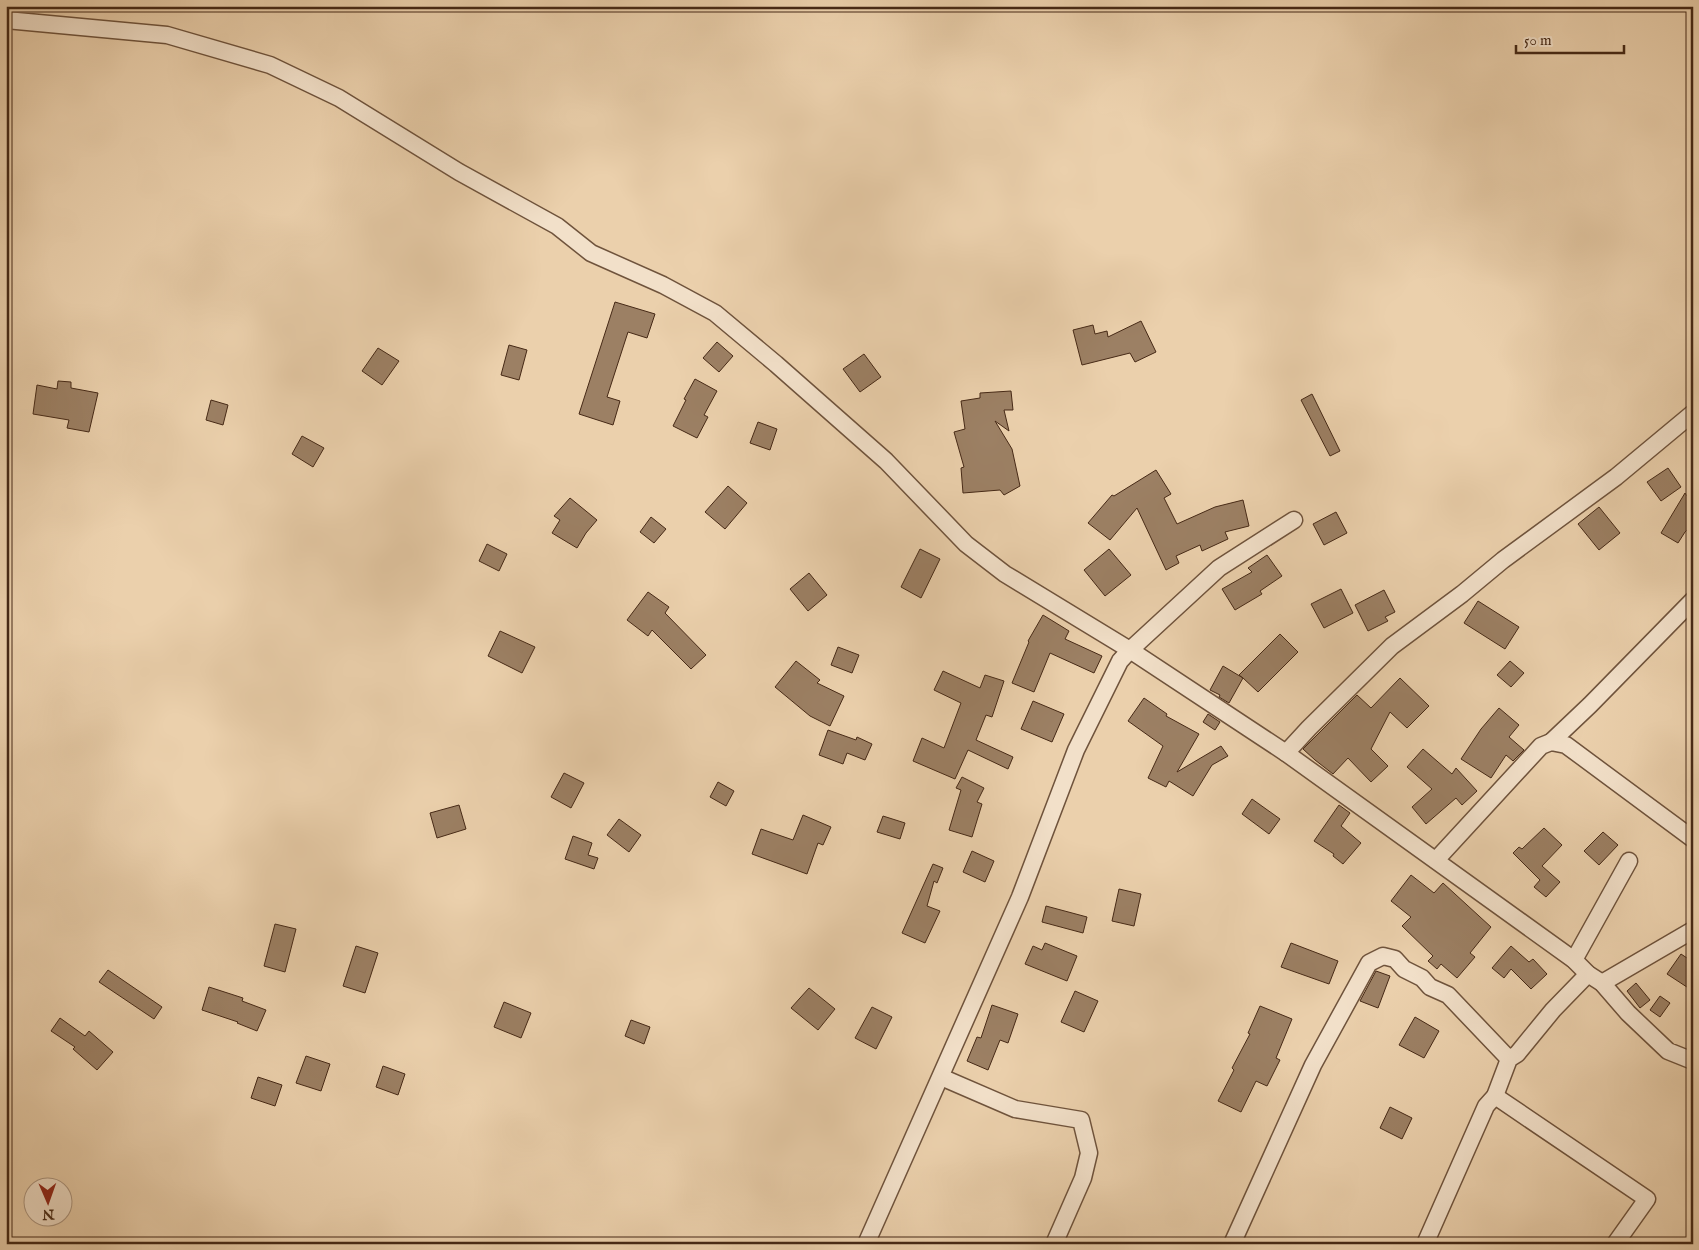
<svg xmlns="http://www.w3.org/2000/svg" width="1699" height="1250" font-family="'IM FELL English',serif">
<rect width="100%" height="100%" fill="#ebd0ac"/>
<filter id="stains"><feTurbulence type="fractalNoise" baseFrequency=".004" numOctaves="4"/><feColorMatrix values="0 0 0 0 .2 0 0 0 0 .09 0 0 0 0 .02 0 0 0 .5 -.17"/></filter>
<radialGradient id="worn" r=".72"><stop offset=".6" stop-color="#630" stop-opacity="0"/><stop offset="1" stop-color="#630" stop-opacity=".3"/></radialGradient>
<g fill="#9c8064" stroke="#462916">
<path d="M615 302 655 314 647 338 628 332 607 397 620 401 613 425 579 414Z"/>
<path d="M1141 321 1156 352 1135 362 1130 353 1082 365 1073 330 1093 325 1095 334 1107 331 1108 337Z"/>
<path d="M717 342 733 356 719 372 703 358Z"/>
<path d="M509 345 527 350 519 380 501 375Z"/>
<path d="M378 348 399 361 382 385 362 371Z"/>
<path d="M864 354 881 377 860 392 843 369Z"/>
<path d="M695 379 717 391 704 415 708 417 697 438 673 426 686 400 684 399Z"/>
<path d="M58 381 71 382V388L98 393 89 432 67 428 69 420 33 414 37 385 57 389Z"/>
<path d="M1011 391 1013 410H1004L1009 431 995 421 1012 449 1020 486 1004 495 1000 490 963 493 961 468 964 467 954 432 965 429 961 401 980 398V393Z"/>
<path d="M1312 394 1340 451 1330 456 1301 400Z"/>
<path d="M211 400 228 405 223 425 206 420Z"/>
<path d="M758 422 777 429 770 450 750 443Z"/>
<path d="M302 436 324 448 313 467 292 454Z"/>
<path d="M1668 468 1681 487 1661 501 1647 482Z"/>
<path d="M1156 470 1171 494 1164 498 1177 524 1215 507 1243 500 1249 526 1225 532 1228 539 1202 551 1200 545 1176 556 1179 563 1166 570 1137 508 1110 540 1088 523 1112 495 1114 496Z"/>
<path d="M728 486 747 503 725 529 705 512Z"/>
<path d="M1693 490V524L1685 532 1678 543 1661 533 1685 493 1687 496Z"/>
<path d="M570 498 597 520 586 533 577 548 552 533 560 520 554 516Z"/>
<path d="M1599 507 1620 533 1599 550 1578 524Z"/>
<path d="M1336 512 1347 533 1324 545 1313 524Z"/>
<path d="M651 517 666 529 654 543 640 532Z"/>
<path d="M487 544 507 554 499 571 479 561Z"/>
<path d="M920 549 940 559 921 598 901 587Z"/>
<path d="M1109 549 1131 575 1105 596 1084 570Z"/>
<path d="M1267 555 1282 576 1260 591 1262 594 1235 610 1222 589 1252 572 1248 568Z"/>
<path d="M809 573 827 595 808 611 790 589Z"/>
<path d="M1341 589 1353 613 1324 628 1311 604Z"/>
<path d="M1384 590 1395 612 1385 617 1388 621 1368 631 1355 605Z"/>
<path d="M648 592 669 607 665 613 706 655 691 669 652 630 648 636 627 620Z"/>
<path d="M1478 601 1519 627 1505 649 1464 623Z"/>
<path d="M1043 615 1069 631 1065 639 1102 656 1094 673 1050 653 1034 692 1012 683 1029 642 1028 641Z"/>
<path d="M500 631 535 647 522 673 488 656Z"/>
<path d="M1280 634 1298 652 1258 692 1243 678 1229 703 1219 697 1220 695 1210 690 1223 666 1243 678 1239 675Z"/>
<path d="M838 647 859 655 852 673 831 665Z"/>
<path d="M796 661 820 680 817 683 844 696 830 726 810 716 775 687Z"/>
<path d="M1510 661 1524 673 1511 687 1497 675Z"/>
<path d="M943 671 980 688 985 675 1004 681 992 717 986 715 976 740 1013 757 1008 769 968 750 955 779 913 761 922 738 944 748 961 703 934 690Z"/>
<path d="M1400 678 1429 706 1407 728 1390 712 1371 749 1388 766 1371 782 1348 758 1333 774 1315 760 1303 749 1357 695 1371 708Z"/>
<path d="M1144 698 1167 714 1166 716 1199 734 1177 772 1221 746 1228 756 1212 765 1193 796 1169 781 1166 787 1148 778 1163 746 1128 721Z"/>
<path d="M1033 701 1064 714 1052 742 1021 729Z"/>
<path d="M1499 708 1519 725 1509 737 1524 750 1513 761 1506 755 1491 778 1461 759 1481 729Z"/>
<path d="M1208 714 1220 722 1215 730 1203 722Z"/>
<path d="M828 730 856 740 857 737 872 744 865 760 847 753 843 764 819 755Z"/>
<path d="M1423 749 1452 774 1456 768 1477 791 1462 805 1456 798 1426 824 1412 807 1432 789 1407 767Z"/>
<path d="M564 773 584 783 571 808 551 797Z"/>
<path d="M962 777 984 788 977 802 982 804 972 837 949 830 961 790 956 788Z"/>
<path d="M718 782 734 791 726 806 710 797Z"/>
<path d="M1252 799 1280 819 1269 834 1242 814Z"/>
<path d="M459 805 466 829 437 838 430 813Z"/>
<path d="M1339 805 1350 813 1341 826 1361 843 1343 864 1333 856 1334 854 1314 841Z"/>
<path d="M803 815 831 827 823 845 818 843 807 874 752 854 761 829 793 840Z"/>
<path d="M883 816 905 823 900 839 877 832Z"/>
<path d="M619 819 641 835 629 852 607 835Z"/>
<path d="M1544 828 1562 845 1542 866 1560 882 1546 897 1534 887 1540 880 1513 853 1519 847 1522 849Z"/>
<path d="M1603 832 1618 845 1599 865 1584 851Z"/>
<path d="M573 836 592 843 588 855 598 858 594 869 565 859Z"/>
<path d="M972 851 994 861 985 882 963 872Z"/>
<path d="M933 864 943 868 937 883 934 881 927 906 940 911 925 943 902 933Z"/>
<path d="M1411 875 1434 893 1443 883 1491 927 1470 953 1475 957 1457 978 1441 964 1437 969 1428 961 1433 956 1402 926 1411 917 1391 901Z"/>
<path d="M1119 889 1141 894 1134 926 1112 921Z"/>
<path d="M1046 906 1087 917 1083 933 1042 922Z"/>
<path d="M275 924 296 929 285 972 264 966Z"/>
<path d="M1045 943 1077 956 1067 981 1025 964 1033 946 1042 950Z"/>
<path d="M1291 943 1338 961 1329 984 1281 967Z"/>
<path d="M356 946 378 953 365 993 343 986Z"/>
<path d="M1511 946 1529 962 1533 959 1547 974 1531 989 1511 969 1504 978 1492 968Z"/>
<path d="M1681 954 1693 962V991L1667 974Z"/>
<path d="M108 970 162 1007 154 1019 99 982Z"/>
<path d="M1376 971 1390 976 1378 1008 1360 1001Z"/>
<path d="M1636 983 1650 1000 1640 1008 1627 991Z"/>
<path d="M209 987 243 998 242 1001 266 1010 257 1031 237 1023 238 1022 202 1010Z"/>
<path d="M809 988 835 1009 818 1030 791 1008Z"/>
<path d="M1075 991 1098 1001 1084 1032 1061 1022Z"/>
<path d="M1660 996 1670 1003 1660 1017 1650 1010Z"/>
<path d="M504 1002 531 1013 521 1038 494 1027Z"/>
<path d="M992 1005 1018 1014 1008 1043 1000 1040 988 1070 967 1061 977 1037 981 1038Z"/>
<path d="M1260 1006 1292 1019 1276 1058 1280 1060 1267 1086 1256 1081 1241 1112 1218 1101 1234 1070 1232 1068 1250 1034 1248 1033Z"/>
<path d="M872 1007 892 1017 876 1049 855 1038Z"/>
<path d="M1415 1017 1439 1031 1424 1058 1399 1045Z"/>
<path d="M60 1018 85 1036 89 1031 113 1052 97 1070 73 1049 75 1047 51 1031Z"/>
<path d="M631 1020 650 1027 644 1044 625 1036Z"/>
<path d="M306 1056 330 1064 321 1091 296 1083Z"/>
<path d="M383 1066 405 1074 398 1095 376 1087Z"/>
<path d="M258 1077 282 1085 275 1106 251 1098Z"/>
<path d="M1390 1107 1412 1118 1402 1139 1380 1128Z"/>
</g>
<g fill="none" stroke-linecap="round" stroke-linejoin="round">
<g stroke="#6f533c" stroke-width="19">
<g id="street">
<path d="M6 20 167 35 270 65 339 98 459 172 557 226 591 253 663 285 715 313 776 364 886 461 966 544 1005 574 1130 650 1286 753 1574 960 1588 974 1602 983 1628 1013 1668 1051 1693 1061"/>
<path d="M1551 742 1590 705 1693 600"/>
<path d="M1286 753 1309 728 1392 646 1462 594 1503 560 1616 477 1693 413"/>
<path d="M1436 860 1541 746 1551 742 1566 745 1693 839"/>
<path d="M1574 960 1629 861"/>
<path d="M1602 983 1693 930"/>
<path d="M941 1077 1015 1109 1081 1120 1089 1153 1083 1178 1054 1244"/>
<path d="M1495 1096 1647 1199 1615 1244"/>
<path d="M866 1244 1020 897 1076 750 1120 661 1130 650 1219 568 1294 520"/>
<path d="M1232 1244 1313 1065 1369 963 1383 956 1395 959 1404 969 1422 978 1430 987 1448 995 1509 1059"/>
<path d="M1425 1244 1486 1106 1495 1096 1509 1059 1517 1054 1553 1010 1588 974"/>
</g>
</g>
<use href="#street" stroke="#f2e0c9" stroke-width="16"/>
</g>
<rect width="1699" height="1250" fill="none" stroke="#ebd0ac" stroke-width="25"/>
<rect x="8" y="8" width="1684" height="1235" fill="none" stroke="#462916" stroke-width="2.5"/>
<rect x="12" y="12" width="1674" height="1225" fill="none" stroke="#462916"/>
<g transform="translate(48 1202) rotate(178)"><circle r="24" fill="#f2e0c9" stroke="#ad9781"/>
<path d="M0-4L9 19L0 12L-9 19Z" fill="#8f2418"/>
<text y="-8" font-size="14" font-weight="bold" text-anchor="middle" fill="#462916">N</text>
</g>
<path d="M1516 45v8h108v-8" fill="none" stroke="#462916" stroke-width="2.5"/>
<text x="1524" y="45" font-size="15" fill="#462916" stroke="#f2e0c9" stroke-width="4" paint-order="stroke">50 m</text>
<rect width="100%" height="100%" filter="url(#stains)"/>
<rect width="100%" height="100%" fill="url(#worn)"/>
</svg>
